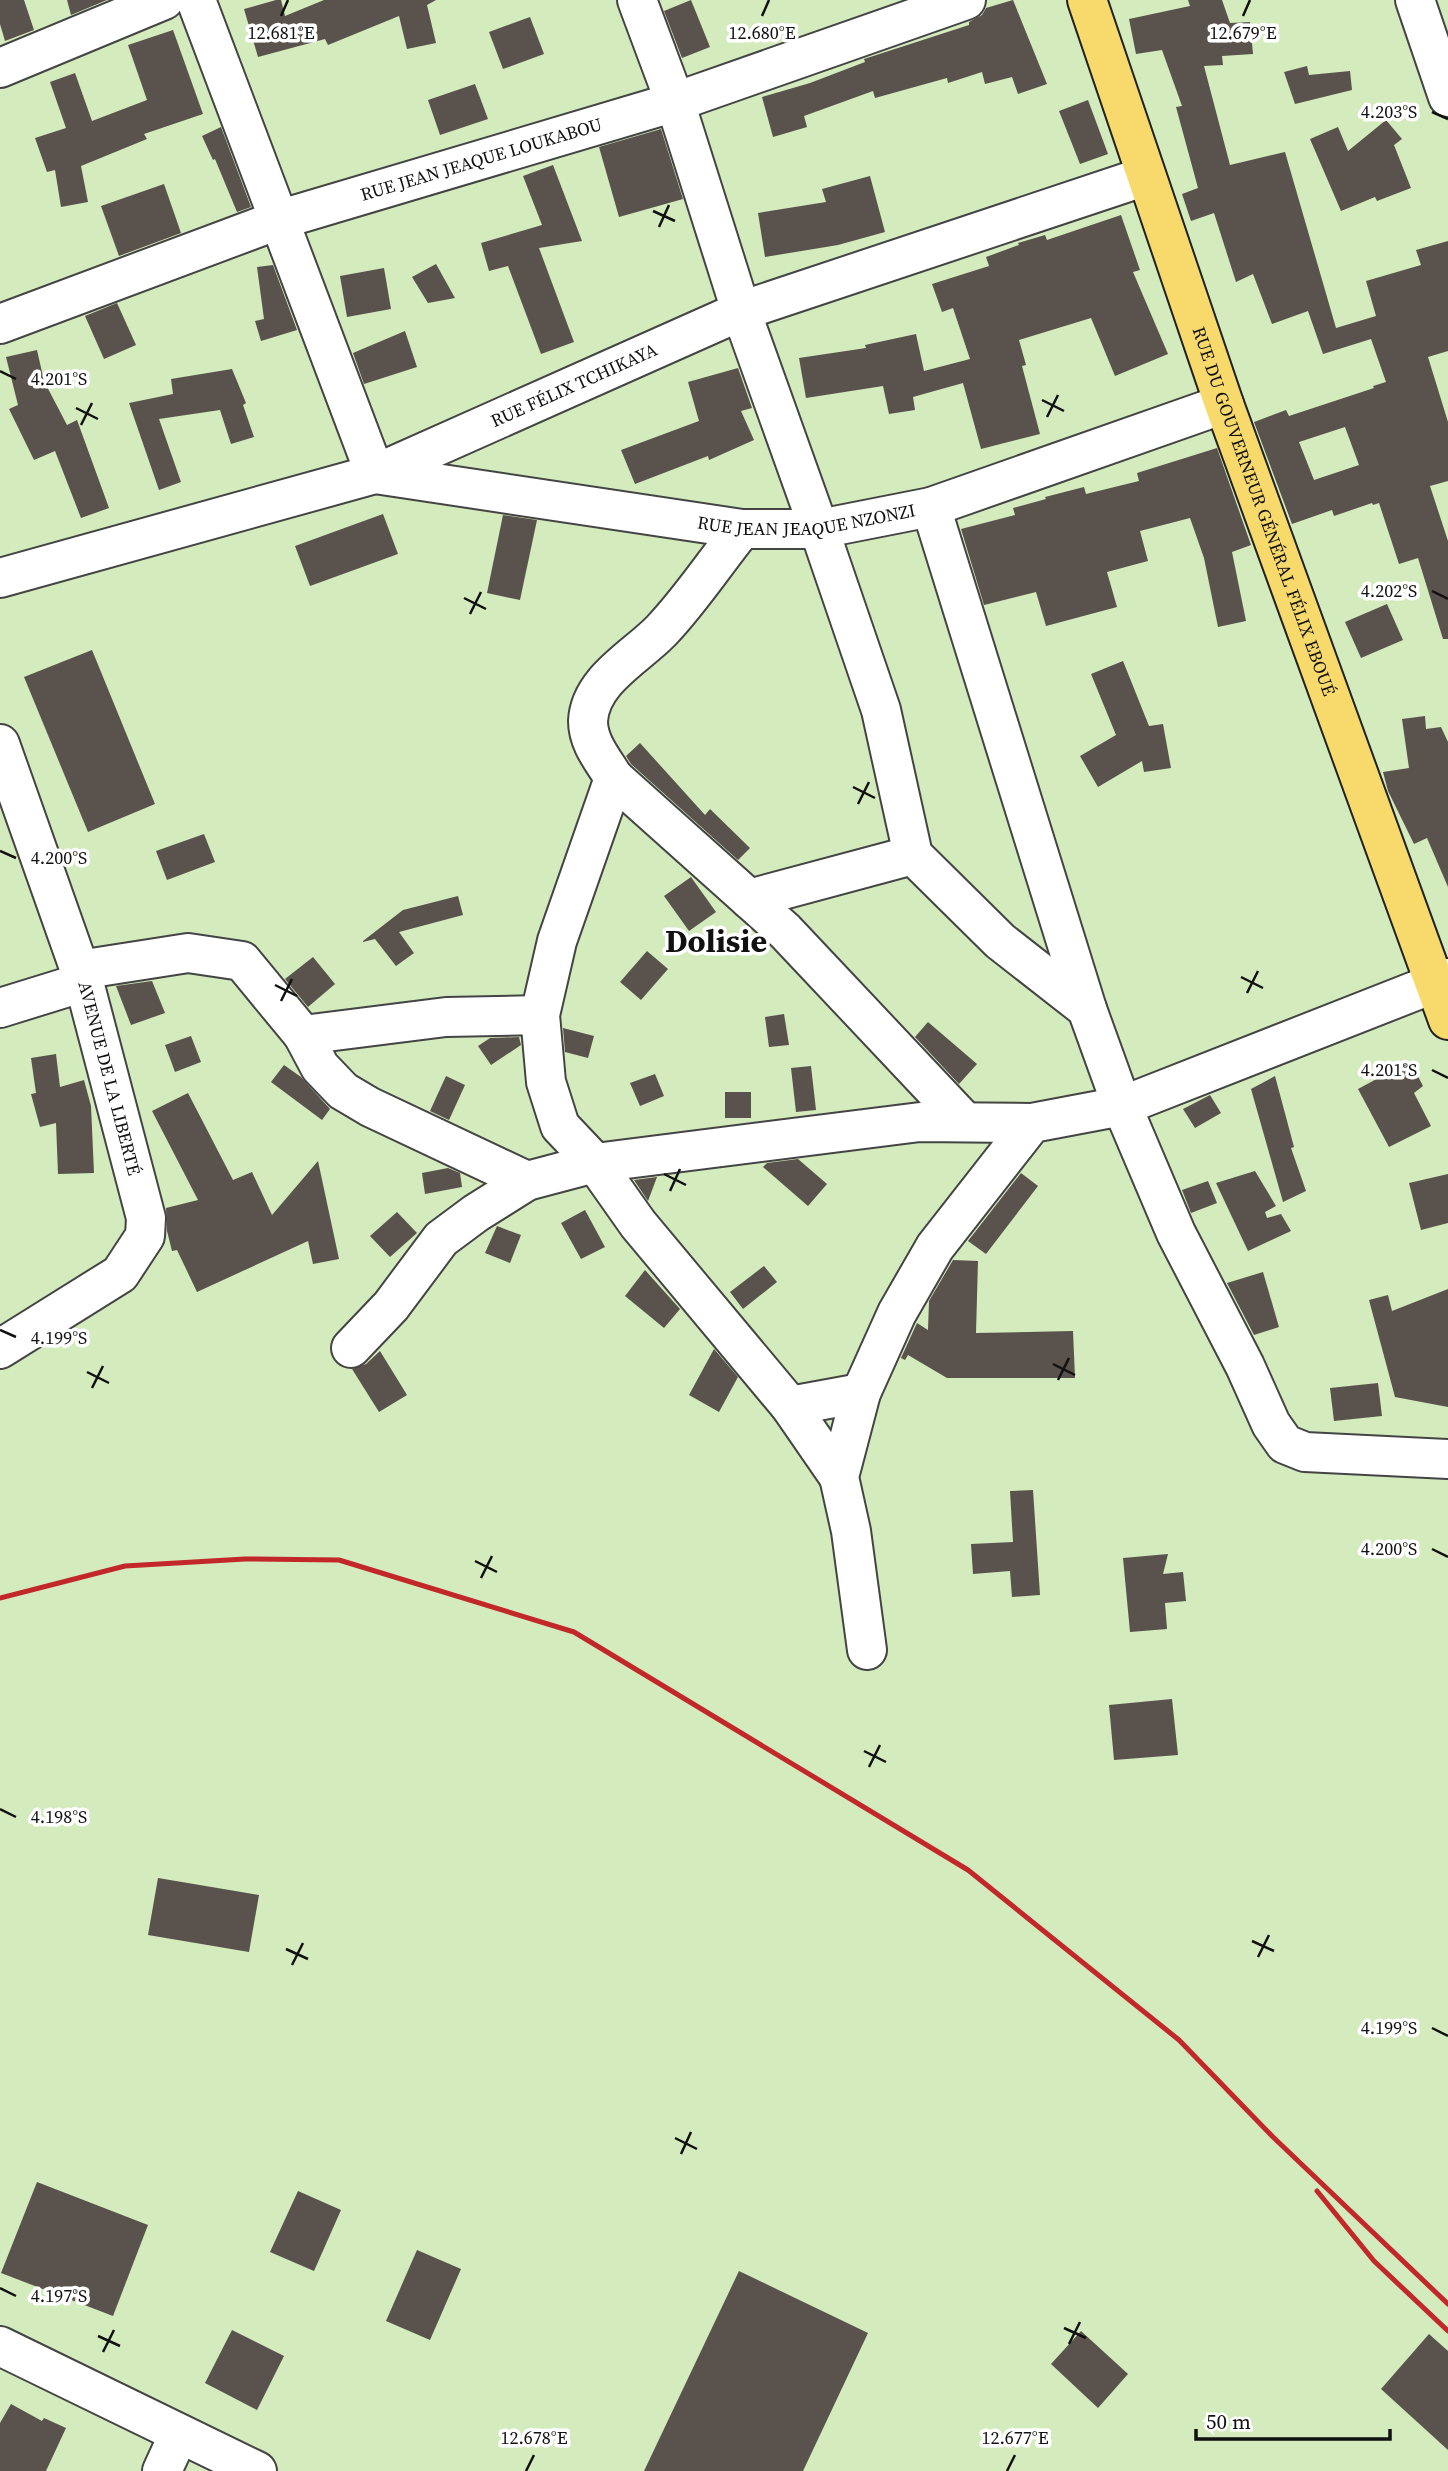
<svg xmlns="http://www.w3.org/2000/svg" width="1448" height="2471" font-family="'Source Serif 4',serif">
<rect width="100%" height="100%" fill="#fffdf5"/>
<rect fill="#d3ebbd" x="0" y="0" width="1448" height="2471"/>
<g fill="#5a524d" fill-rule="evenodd">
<path d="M0 0H24L34 30 5 41 0 24Z"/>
<path d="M67 0H107L71 15Z"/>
<path d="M276 0H281L285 16 324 0H436L427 5 436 43 407 49 399 16 328 45 325 39 258 57 244 9Z"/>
<path d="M691 0 710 47 682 58 664 11Z"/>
<path d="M1013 0 1047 84 1018 94 1012 77 985 84 982 72 948 83 947 78 875 98 873 91 804 116 807 127 773 137 762 97 810 83 865 62 864 59 969 25V22L982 15 986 8Z"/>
<path d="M1188 0H1222L1230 23 1250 22 1253 54 1222 56 1223 65 1204 66 1230 165 1285 152 1336 328 1376 316 1366 281 1421 265 1416 250 1448 241V351L1428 357 1448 422V481L1430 486 1448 541V639H1443L1418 558 1399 564 1379 503 1373 505 1372 503 1334 516 1332 510 1292 524 1254 422 1286 410 1289 416 1374 388 1373 386 1386 382 1371 339 1323 354 1308 311 1272 324 1253 274 1236 282 1214 213 1191 221 1182 194 1198 188 1176 107 1182 106 1162 50 1136 54 1129 19 1190 6ZM1345 427 1359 465 1314 480 1299 442Z"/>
<path d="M530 17 544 54 503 69 489 32Z"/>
<path d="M173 30 203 114 144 134 147 139 81 166 88 202 61 207 55 170 47 172 35 138 66 128 50 82 75 73 92 121 147 100 128 45Z"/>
<path d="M1307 66 1309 75 1350 71 1352 90 1295 104 1284 72Z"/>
<path d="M475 84 488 119 440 135 428 100Z"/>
<path d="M1088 100 1108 154 1080 164 1059 111Z"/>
<path d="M1386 120 1402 139 1394 145 1411 188 1377 201 1375 197 1341 211 1310 139 1338 127 1348 151Z"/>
<path d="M221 127 251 207 237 212 215 159 213 160 202 136Z"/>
<path d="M661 129 683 199 619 217 599 147Z"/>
<path d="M553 165 582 241 539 248 574 342 541 354 508 266 489 271 481 243 542 225 523 176Z"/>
<path d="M870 176 885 232 838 245 765 257 758 213 826 202 822 189Z"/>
<path d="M164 184 181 233 119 256 101 206Z"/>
<path d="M1121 215 1140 270 1133 272 1168 354 1115 376 1091 318 1019 340 1026 365 1022 366 1040 434 981 449 963 383 913 397 915 410 889 414 883 386 806 398 799 358 866 348 865 345 916 334 924 371 970 359 953 308 942 312 932 284 989 266 986 257 1019 245 1018 243 1045 235 1047 240Z"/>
<path d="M436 264 455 298 428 303 412 277Z"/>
<path d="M273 265 297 330 261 341 255 321 264 319 257 267Z"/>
<path d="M384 268 391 309 347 317 340 276Z"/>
<path d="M117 303 136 345 104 359 85 316Z"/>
<path d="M405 331 417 367 364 384 353 353Z"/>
<path d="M37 350 44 381 67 425 77 420 109 508 81 518 55 451 34 460 9 409 18 405 6 357Z"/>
<path d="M738 368 752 408 741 411 754 440 709 460 708 456 635 484 621 450 699 421 688 382Z"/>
<path d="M232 369 246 403 243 405 254 437 231 444 220 410 159 419 181 482 159 490 129 403 173 394 171 379Z"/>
<path d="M1217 448 1251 545 1232 552 1246 621 1218 627 1204 558 1190 518 1140 531 1148 561 1107 572 1117 607 1046 626 1036 592 984 605 961 529 1015 515 1013 508 1046 499 1045 497 1084 487 1086 494 1139 481 1137 473Z"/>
<path d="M383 514 398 554 310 586 295 546Z"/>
<path d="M503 515 537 520 520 600 487 593Z"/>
<path d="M1387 604 1403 640 1361 658 1345 622Z"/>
<path d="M92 650 155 804 88 832 24 677Z"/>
<path d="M1123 661 1149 726 1163 724 1171 768 1144 772 1142 761 1098 787 1080 756 1116 735 1091 674Z"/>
<path d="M1425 716 1426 729 1441 727 1448 742V887L1427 838 1414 844 1388 791 1383 772 1409 768 1402 719Z"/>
<path d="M640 743 705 815 710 809 750 848 738 860 631 764 626 756Z"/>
<path d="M204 834 215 862 167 880 156 851Z"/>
<path d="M691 877 716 912 689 931 664 896Z"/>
<path d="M458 896 463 915 399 932 414 953 396 966 375 939 363 942V941L403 910Z"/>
<path d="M647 951 668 969 641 1000 620 982Z"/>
<path d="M313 957 335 984 308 1007 285 979Z"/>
<path d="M152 981 165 1013 131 1025 116 986Z"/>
<path d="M784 1014 789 1045 769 1047 765 1017Z"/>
<path d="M928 1022 977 1064 959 1084 915 1037Z"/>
<path d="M563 1028 594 1036 588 1058 565 1052Z"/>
<path d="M191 1036 201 1062 175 1072 165 1045Z"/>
<path d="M519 1037 521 1045 491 1065 478 1046 490 1038Z"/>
<path d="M56 1054 60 1087 84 1080 91 1106 94 1173 58 1174 56 1123 40 1127 31 1094 36 1093 31 1058Z"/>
<path d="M1410 1061 1423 1086 1414 1093 1431 1126 1389 1147 1358 1089Z"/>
<path d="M284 1065 301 1077 330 1109 322 1120 271 1082Z"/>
<path d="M811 1066 816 1110 796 1112 791 1068Z"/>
<path d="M655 1074 664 1096 640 1106 630 1083Z"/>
<path d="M446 1076 465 1085 449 1120 430 1111Z"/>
<path d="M1275 1076 1294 1147 1291 1148 1306 1191 1283 1202 1251 1089Z"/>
<rect x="725" y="1092" width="26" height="26"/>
<path d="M188 1093 233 1180 252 1172 272 1215 318 1161 339 1259 313 1264 308 1241 197 1292 177 1250 172 1251 167 1231 166 1208 198 1200 152 1111Z"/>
<path d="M1210 1095 1221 1113 1195 1128 1183 1109Z"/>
<path d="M798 1159 827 1184 808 1206 763 1167 767 1163Z"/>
<path d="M448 1168 460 1173 462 1187 425 1194 422 1173Z"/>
<path d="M1255 1171 1276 1206 1265 1212 1267 1218 1281 1214 1291 1231 1248 1251 1216 1183Z"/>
<path d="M1021 1173 1038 1186 986 1254 968 1241Z"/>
<path d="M1448 1174V1223L1421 1230 1409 1183Z"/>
<path d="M657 1177 648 1201 634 1180Z"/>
<path d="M1208 1181 1217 1203 1191 1213 1182 1190Z"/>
<path d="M585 1210 605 1247 581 1259 561 1223Z"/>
<path d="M397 1212 417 1233 390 1257 370 1236Z"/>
<path d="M497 1226 521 1235 510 1263 485 1253Z"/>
<path d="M953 1260 978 1261 976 1333 1073 1331 1075 1378H947L908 1355 905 1360 901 1358 917 1323 928 1330 929 1301Z"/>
<path d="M764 1266 777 1282 743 1309 730 1292Z"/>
<path d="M645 1270 680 1309 664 1328 625 1296Z"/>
<path d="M1263 1272 1279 1327 1254 1335 1227 1283Z"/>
<path d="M1448 1289V1407L1395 1397 1369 1300 1388 1295 1392 1311Z"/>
<path d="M714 1349 738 1377 719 1412 689 1395Z"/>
<path d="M380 1351 407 1395 379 1412 352 1369 366 1364Z"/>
<path d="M1378 1383 1382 1416 1334 1421 1330 1388Z"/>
<path d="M1033 1490 1040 1595 1012 1597 1010 1571 973 1574 971 1544 1013 1542 1010 1491Z"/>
<path d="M1168 1554 1163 1574 1183 1572 1186 1601 1165 1603 1167 1629 1130 1632 1123 1558Z"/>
<path d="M1172 1699 1178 1755 1114 1760 1109 1705Z"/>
<path d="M158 1878 259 1895 249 1952 148 1935Z"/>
<path d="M37 2182 148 2225 113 2316 1 2273Z"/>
<path d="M298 2191 341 2210 314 2271 270 2252Z"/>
<path d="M417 2250 461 2269 430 2340 386 2321Z"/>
<path d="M739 2271 868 2333 803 2471H644Z"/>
<path d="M232 2330 284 2356 257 2410 205 2383Z"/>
<path d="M1081 2331 1128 2374 1098 2408 1051 2364Z"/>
<path d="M1429 2334 1448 2351V2450L1381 2389Z"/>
<path d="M11 2404 42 2421 44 2418 66 2428 46 2471H0V2423Z"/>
</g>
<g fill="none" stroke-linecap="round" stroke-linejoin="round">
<g stroke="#444" stroke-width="42">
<g id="minor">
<path d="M196 0 375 474"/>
<path d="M637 0 675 102 741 311 819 529 881 710 913 855 1000 941 1087 1009"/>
<path d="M1415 0 1448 97"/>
<path d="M0 68 164 0"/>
<path id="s1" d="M0 324 278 220 675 102 966 0"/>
<path id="s2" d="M375 474 742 529H819L931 507 1224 404"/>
<path d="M931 507 1087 1009 1122 1106 1176 1233 1245 1366 1271 1424 1285 1444 1305 1452 1448 1459"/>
<path d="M742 529C716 561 690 601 661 631 636 657 590 680 588 721 588 743 603 760 614 778L557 941 540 1015 546 1082 560 1126 595 1163 638 1224 790 1406 839 1477"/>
<path id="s3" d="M0 578 375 474 741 311 1146 176"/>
<path id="s4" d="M0 744 84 982 146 1218 145 1236 120 1274 0 1349"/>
<path d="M614 778 785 931 965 1122"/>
<path d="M749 899 913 855"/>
<path d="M79 970 188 953 242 961 303 1035 320 1067 343 1091 370 1107 527 1181"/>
<path d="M0 1008 84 982"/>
<path d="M303 1035 446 1017 540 1015"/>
<path d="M351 1348 391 1306 441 1239 476 1213 527 1181 595 1163 920 1122 1032 1123"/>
<path d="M790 1406 861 1393"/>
<path d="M867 1650 851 1531 839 1477 861 1393 897 1313 935 1247 1032 1123 1122 1106 1448 978"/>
<path d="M0 2346 257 2471"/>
<path d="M162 2471 179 2434"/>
</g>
</g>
<g stroke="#222" stroke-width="42">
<g id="major">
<path id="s5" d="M1087 0 1224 404 1448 1020"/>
</g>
</g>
<use href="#minor" stroke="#fff" stroke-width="38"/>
<use href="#major" stroke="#f8da6c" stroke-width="38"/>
<g stroke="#c2272a" stroke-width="5">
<path d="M0 1598 125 1566 245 1559 339 1560 574 1632 968 1870 1179 2040 1273 2137 1448 2304"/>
<path d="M1317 2191 1374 2261 1448 2331"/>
</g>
</g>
<path fill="none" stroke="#111" stroke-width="2.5" d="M281 16 288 0M762 16 769 0M1243 16 1250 0M1432 112 1448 119M653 211 675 221M659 227 669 205M0 371 16 379M1042 400 1064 411M76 408 98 419M1047 417 1058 395M81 425 92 403M1432 591 1448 599M464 598 486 609M470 614 481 592M853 787 875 798M858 804 869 782M0 851 16 858M1241 977 1263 988M275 985 297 996M1247 993 1258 971M281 1001 292 979M1432 1070 1448 1078M664 1174 686 1185M670 1191 680 1169M0 1330 16 1337M1053 1364 1075 1375M87 1372 109 1383M1058 1380 1069 1358M92 1388 103 1366M1432 1549 1448 1557M475 1561 497 1572M481 1578 492 1556M864 1751 886 1762M869 1767 880 1745M0 1809 16 1817M1252 1941 1274 1951M286 1949 308 1959M1258 1957 1269 1935M292 1965 303 1943M1432 2028 1448 2036M675 2138 697 2149M681 2154 691 2132M0 2288 16 2296M1064 2328 1086 2338M98 2336 120 2346M1069 2344 1080 2322M103 2352 114 2330M526 2471 534 2455M1007 2471 1015 2455"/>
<g text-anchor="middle" stroke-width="7" stroke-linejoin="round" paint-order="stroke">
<g font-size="18" fill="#111" stroke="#fff">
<text dy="6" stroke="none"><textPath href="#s1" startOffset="509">RUE JEAN JEAQUE LOUKABOU</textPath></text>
<text dy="6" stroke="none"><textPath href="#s3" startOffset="607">RUE FÉLIX TCHIKAYA</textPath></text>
<text dy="6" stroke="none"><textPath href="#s5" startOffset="541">RUE DU GOUVERNEUR GÉNÉRAL FÉLIX EBOUÉ</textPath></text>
<text dy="6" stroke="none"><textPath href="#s2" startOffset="436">RUE JEAN JEAQUE NZONZI</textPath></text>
<text dy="6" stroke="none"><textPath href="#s4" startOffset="352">AVENUE DE LA LIBERTÉ</textPath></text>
</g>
<g font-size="32" font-weight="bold" fill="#111" stroke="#fff">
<text x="716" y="952">Dolisie</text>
</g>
</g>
<g font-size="18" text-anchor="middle" fill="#111" stroke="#fff" stroke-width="7" stroke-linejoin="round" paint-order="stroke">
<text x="281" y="39">12.681°E</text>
<text x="762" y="39">12.680°E</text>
<text x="1243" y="39">12.679°E</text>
<text x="1389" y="118">4.203°S</text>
<text x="59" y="385">4.201°S</text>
<text x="1389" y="597">4.202°S</text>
<text x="59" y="864">4.200°S</text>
<text x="1389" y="1076">4.201°S</text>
<text x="59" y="1344">4.199°S</text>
<text x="1389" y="1555">4.200°S</text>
<text x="59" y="1823">4.198°S</text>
<text x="1389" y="2034">4.199°S</text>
<text x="59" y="2302">4.197°S</text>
<text x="534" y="2444">12.678°E</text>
<text x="1015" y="2444">12.677°E</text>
</g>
<path d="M1196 2429v10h194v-10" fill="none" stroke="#111111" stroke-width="3.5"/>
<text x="1206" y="2429" font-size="21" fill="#111111" stroke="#ffffff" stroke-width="5" paint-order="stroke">50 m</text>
</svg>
